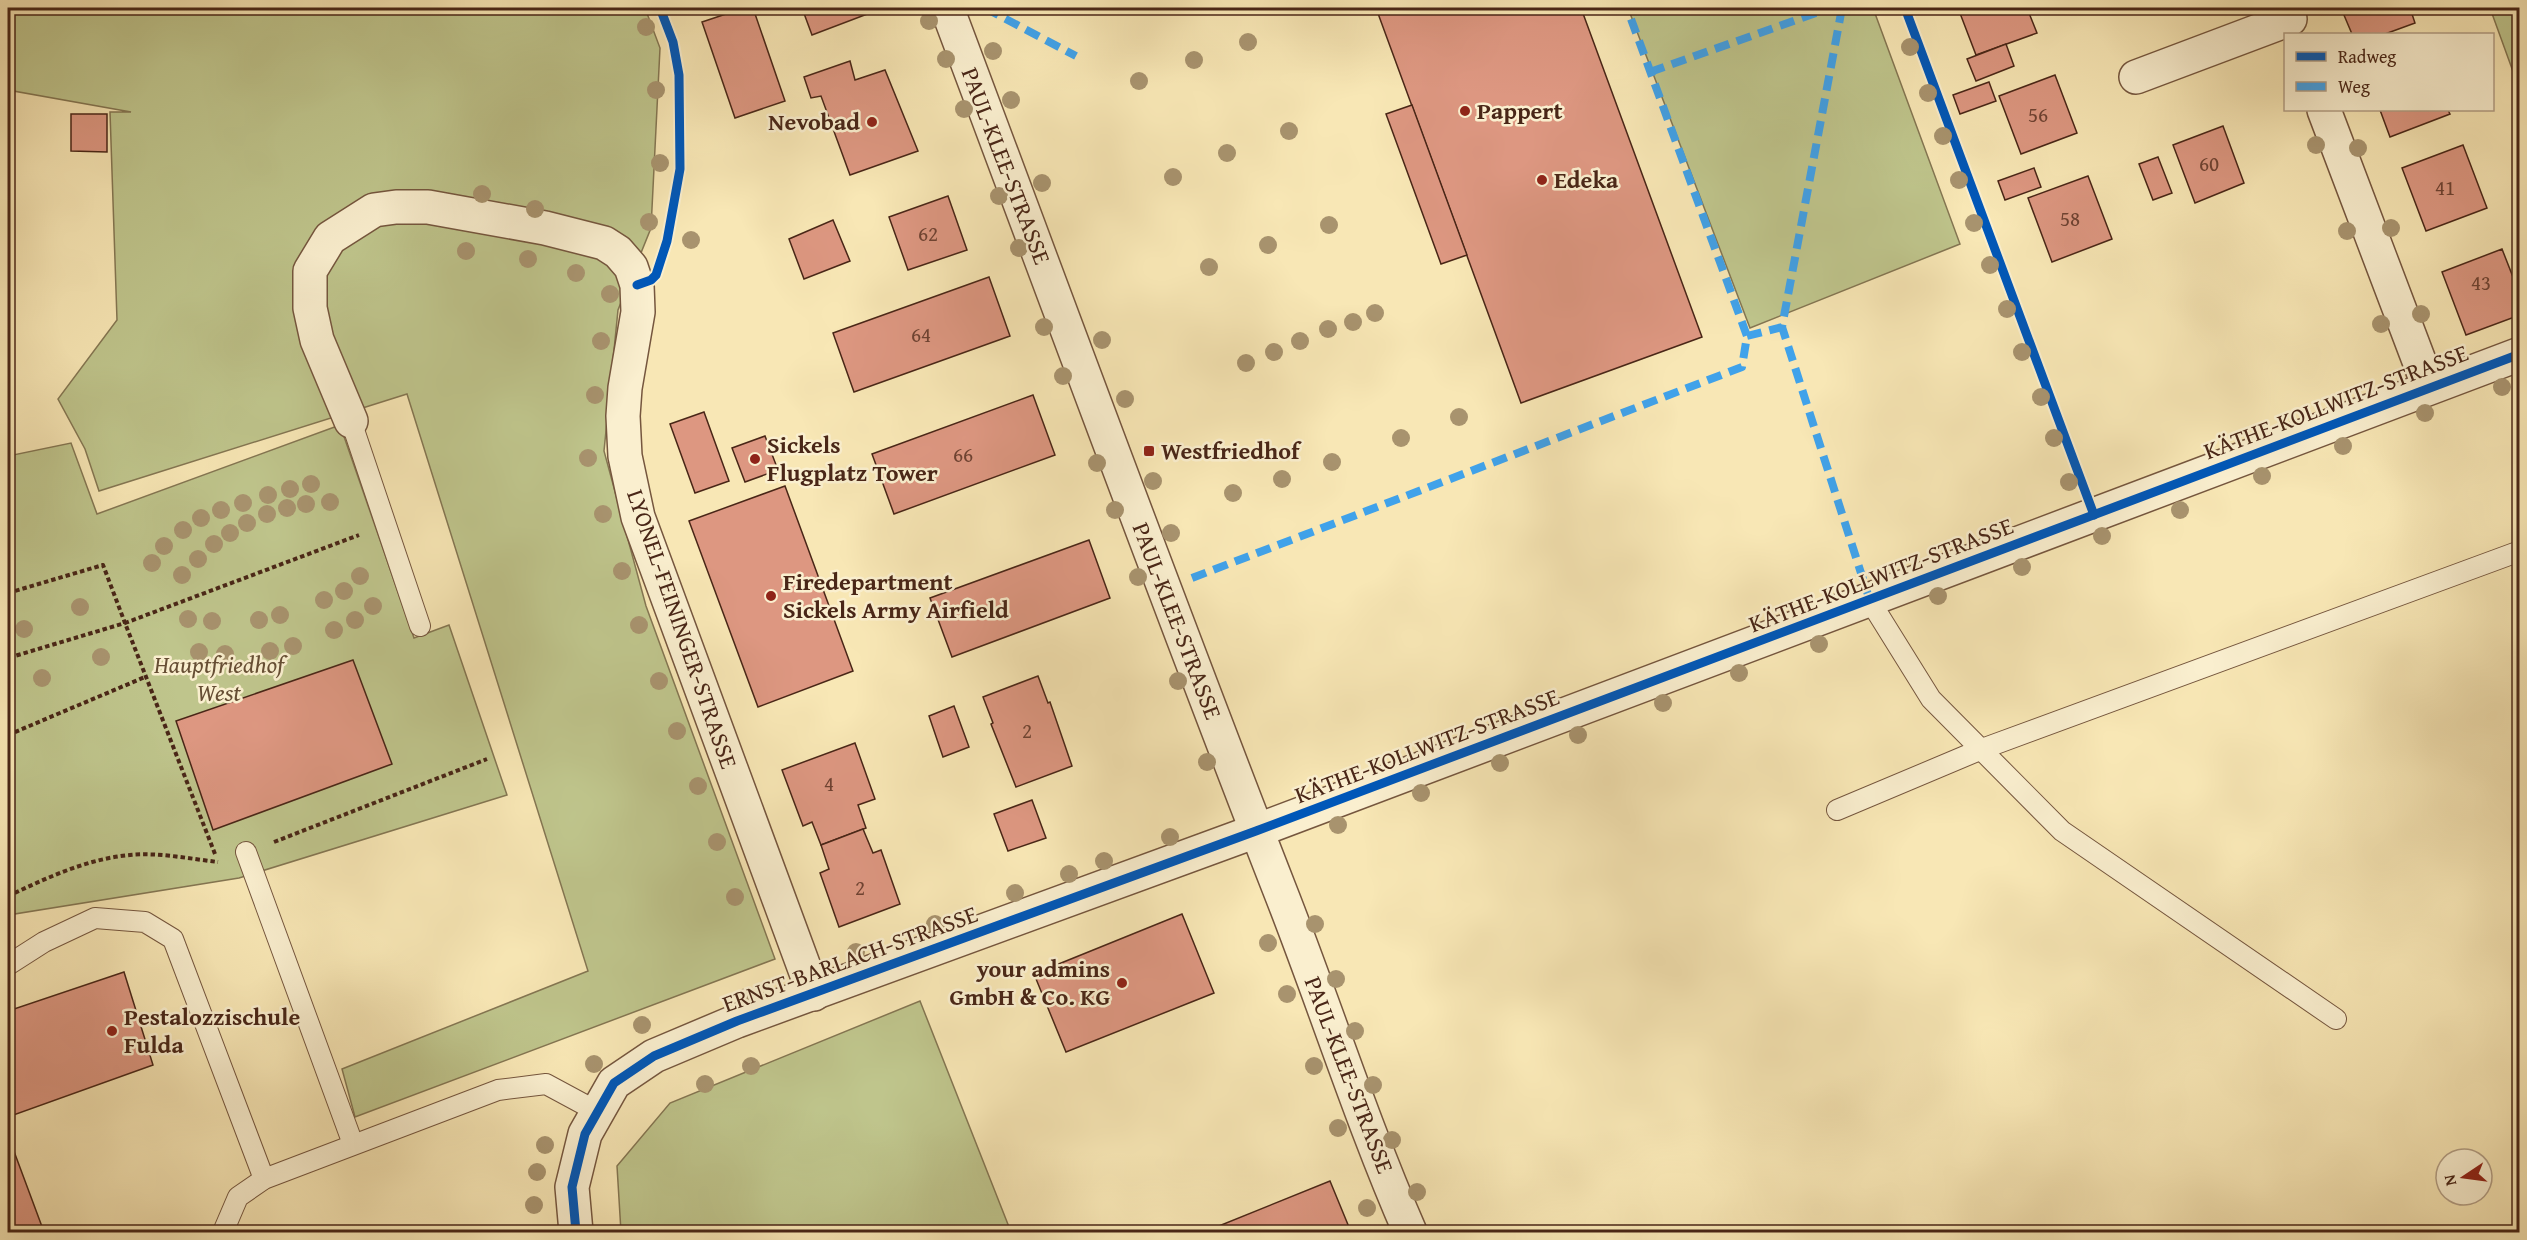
<svg xmlns="http://www.w3.org/2000/svg" width="2527" height="1240" font-family="'Gentium Book Plus',serif">
<rect width="100%" height="100%" fill="#f8e7b5"/>
<filter id="stains"><feTurbulence type="fractalNoise" baseFrequency=".00333" numOctaves="4"/><feColorMatrix values="0 0 0 0 .2 0 0 0 0 .09 0 0 0 0 .02 0 0 0 .5 -.17"/></filter>
<radialGradient id="worn" r=".72"><stop offset=".6" stop-color="#630" stop-opacity="0"/><stop offset="1" stop-color="#630" stop-opacity=".3"/></radialGradient>
<g fill="#bfc58c" stroke="#847652" stroke-width="1.5">
<path d="M8 8H645L660 48 651 228 618 310 604 451 646 606 775 959 355 1117 342 1069 588 971 407 394 99 491 85 449 58 399 117 320 110 112H131L8 90Z"/>
<path d="M1628 8H1873L1960 244 1750 328Z"/>
<path d="M2490 8H2519V88Z"/>
<path d="M340 425 414 638 449 625 507 795 239 878 8 915V456L71 443 97 514Z"/>
<path d="M920 1001 1011 1232H621L617 1166 670 1103Z"/>
</g>
<g fill="#dd9781" stroke="#492617" stroke-width="1.5">
<path d="M744 8H753L785 101 735 118 702 22Z"/>
<path d="M802 8H869L870 13 812 35Z"/>
<path d="M1376 8H1581L1702 337 1521 403Z"/>
<path d="M1958 8H2027L2037 33 1976 55Z"/>
<path d="M2341 8H2410L2415 23 2385 34H2352Z"/>
<path d="M2006 44 2014 66 1976 81 1967 59Z"/>
<path d="M850 61 855 80 885 70 918 151 850 175 821 96 811 98 804 77Z"/>
<path d="M2055 75 2077 133 2021 154 1999 96Z"/>
<path d="M1989 82 1996 101 1960 114 1953 95Z"/>
<path d="M1412 105 1467 255 1441 264 1386 114Z"/>
<path d="M2380 110H2448L2450 114 2390 137Z"/>
<path d="M71 114H107V152L71 151Z"/>
<path d="M2223 126 2244 183 2195 203 2173 145Z"/>
<path d="M2463 145 2487 208 2426 231 2402 168Z"/>
<path d="M2158 157 2172 193 2153 200 2139 164Z"/>
<path d="M8 166H10L8 221Z"/>
<path d="M2034 168 2041 187 2005 200 1998 181Z"/>
<path d="M2088 176 2112 239 2052 262 2028 198Z"/>
<path d="M948 196 967 250 908 270 889 217Z"/>
<path d="M833 220 850 261 804 279 789 239Z"/>
<path d="M2502 249 2520 295V315L2466 335 2442 272Z"/>
<path d="M989 277 1010 336 854 392 833 333Z"/>
<path d="M1033 395 1055 455 894 514 872 454Z"/>
<path d="M704 412 729 481 695 493 670 424Z"/>
<path d="M765 436 778 470 745 482 732 448Z"/>
<path d="M785 486 853 671 758 707 689 521Z"/>
<path d="M1089 540 1110 598 952 657 930 598Z"/>
<path d="M353 660 392 764 213 830 176 721Z"/>
<path d="M1038 676 1048 703 1050 702 1072 766 1016 787 991 724 993 723 983 697Z"/>
<path d="M954 706 969 747 943 757 929 716Z"/>
<path d="M855 743 875 799 858 805 866 828 821 845 812 822 803 826 782 770Z"/>
<path d="M1032 800 1046 838 1008 851 994 814Z"/>
<path d="M863 829 873 853 881 850 900 904 839 927 820 873 829 869 821 845Z"/>
<path d="M1182 914 1214 993 1066 1052 1034 974Z"/>
<path d="M124 972 153 1065 8 1117V1011Z"/>
<path d="M8 1134 12 1146 44 1232H8Z"/>
<path d="M1330 1181 1351 1232H1204Z"/>
</g>
<g fill="none" stroke-linecap="round" stroke-linejoin="round">
<g stroke="#75563e" stroke-width="22">
<g id="lane">
<path d="M351 421 420 626"/>
<path d="M1870 601 1931 699 2062 831 2336 1019"/>
<path d="M1837 810 1982 749 2520 551"/>
<path d="M246 852 353 1144"/>
<path d="M8 965 44 942 95 918 145 922 173 939 264 1179"/>
<path d="M223 1232 238 1197 264 1179 498 1090 546 1084 598 1112"/>
</g>
</g>
<g stroke="#75563e" stroke-width="36">
<g id="street">
<path d="M947 8C1057 301 1165 596 1279 888 1324 1002 1361 1120 1410 1232"/>
<path d="M2136 77 2290 19"/>
<path d="M2324 110 2429 387"/>
<path d="M351 421 317 340 310 308V271L330 238 374 210 396 207H428L545 228 604 243 618 252 631 267 637 285 638 312 625 388 623 416 625 456 638 517 814 994"/>
<path d="M576 1232 572 1187 585 1134 614 1083 654 1056 737 1021 1256 831 2520 354"/>
</g>
</g>
<g stroke="#492617" stroke-width="4" stroke-dasharray="4.5 3" stroke-linecap="butt">
<path d="M8 593 103 565 125 623 8 658"/>
<path d="M8 735 145 677"/>
<path d="M274 842 487 759"/>
<path d="M215 854 125 623 359 535"/>
<path d="M8 896C47 878 86 859 130 855 157 852 191 859 218 862"/>
</g>
<use href="#lane" stroke="#faefcf" stroke-width="20"/>
<use href="#street" stroke="#faefcf" stroke-width="33"/>
<g stroke="#40a2ea" stroke-width="8" stroke-dasharray="15 8" stroke-linecap="butt">
<path d="M985 8 1076 56"/>
<path d="M1842 8 1782 327 1870 601"/>
<path d="M1650 72 1830 8"/>
<path d="M1747 336 1782 327"/>
<path d="M1192 578 1742 367 1747 336 1627 8"/>
</g>
<g stroke="#faefcf" stroke-width="13">
<g id="cycleway">
<path d="M1905 8 2094 515"/>
<path d="M637 285 651 280 656 275 667 241 680 169 679 75 673 42 660 8"/>
<path d="M576 1232 572 1187 585 1134 614 1083 654 1056 737 1021 1256 831 2520 354"/>
</g>
</g>
<use href="#cycleway" stroke="#0057b8" stroke-width="9"/>
</g>
<g fill="#a8936e">
<circle cx="929" cy="21" r="9"/>
<circle cx="646" cy="27" r="9"/>
<circle cx="1248" cy="42" r="9"/>
<circle cx="1910" cy="47" r="9"/>
<circle cx="993" cy="51" r="9"/>
<circle cx="946" cy="59" r="9"/>
<circle cx="1194" cy="60" r="9"/>
<circle cx="1139" cy="81" r="9"/>
<circle cx="656" cy="90" r="9"/>
<circle cx="1928" cy="93" r="9"/>
<circle cx="1011" cy="100" r="9"/>
<circle cx="964" cy="109" r="9"/>
<circle cx="1289" cy="131" r="9"/>
<circle cx="1943" cy="136" r="9"/>
<circle cx="2316" cy="145" r="9"/>
<circle cx="2358" cy="148" r="9"/>
<circle cx="1227" cy="153" r="9"/>
<circle cx="660" cy="163" r="9"/>
<circle cx="1173" cy="177" r="9"/>
<circle cx="1959" cy="180" r="9"/>
<circle cx="1042" cy="183" r="9"/>
<circle cx="482" cy="194" r="9"/>
<circle cx="999" cy="196" r="9"/>
<circle cx="535" cy="209" r="9"/>
<circle cx="649" cy="222" r="9"/>
<circle cx="1974" cy="223" r="9"/>
<circle cx="1329" cy="225" r="9"/>
<circle cx="2391" cy="228" r="9"/>
<circle cx="2347" cy="231" r="9"/>
<circle cx="691" cy="240" r="9"/>
<circle cx="1268" cy="245" r="9"/>
<circle cx="1019" cy="248" r="9"/>
<circle cx="466" cy="251" r="9"/>
<circle cx="528" cy="259" r="9"/>
<circle cx="1990" cy="265" r="9"/>
<circle cx="1209" cy="267" r="9"/>
<circle cx="576" cy="273" r="9"/>
<circle cx="610" cy="294" r="9"/>
<circle cx="2007" cy="309" r="9"/>
<circle cx="1375" cy="313" r="9"/>
<circle cx="2421" cy="314" r="9"/>
<circle cx="1353" cy="322" r="9"/>
<circle cx="2381" cy="324" r="9"/>
<circle cx="1044" cy="327" r="9"/>
<circle cx="1328" cy="329" r="9"/>
<circle cx="1102" cy="340" r="9"/>
<circle cx="601" cy="341" r="9"/>
<circle cx="1300" cy="341" r="9"/>
<circle cx="1274" cy="352" r="9"/>
<circle cx="2022" cy="352" r="9"/>
<circle cx="1246" cy="363" r="9"/>
<circle cx="1063" cy="376" r="9"/>
<circle cx="2502" cy="387" r="9"/>
<circle cx="595" cy="395" r="9"/>
<circle cx="2041" cy="397" r="9"/>
<circle cx="1125" cy="399" r="9"/>
<circle cx="2425" cy="413" r="9"/>
<circle cx="1459" cy="417" r="9"/>
<circle cx="1401" cy="438" r="9"/>
<circle cx="2054" cy="438" r="9"/>
<circle cx="2343" cy="446" r="9"/>
<circle cx="588" cy="458" r="9"/>
<circle cx="1332" cy="462" r="9"/>
<circle cx="1097" cy="463" r="9"/>
<circle cx="2262" cy="476" r="9"/>
<circle cx="1282" cy="479" r="9"/>
<circle cx="1153" cy="481" r="9"/>
<circle cx="2069" cy="482" r="9"/>
<circle cx="311" cy="484" r="9"/>
<circle cx="290" cy="489" r="9"/>
<circle cx="1233" cy="493" r="9"/>
<circle cx="268" cy="495" r="9"/>
<circle cx="330" cy="502" r="9"/>
<circle cx="243" cy="503" r="9"/>
<circle cx="306" cy="504" r="9"/>
<circle cx="287" cy="508" r="9"/>
<circle cx="221" cy="510" r="9"/>
<circle cx="1115" cy="510" r="9"/>
<circle cx="2180" cy="510" r="9"/>
<circle cx="267" cy="514" r="9"/>
<circle cx="603" cy="514" r="9"/>
<circle cx="201" cy="518" r="9"/>
<circle cx="247" cy="523" r="9"/>
<circle cx="183" cy="530" r="9"/>
<circle cx="230" cy="533" r="9"/>
<circle cx="1171" cy="533" r="9"/>
<circle cx="2102" cy="536" r="9"/>
<circle cx="214" cy="544" r="9"/>
<circle cx="164" cy="546" r="9"/>
<circle cx="198" cy="559" r="9"/>
<circle cx="152" cy="563" r="9"/>
<circle cx="2022" cy="567" r="9"/>
<circle cx="622" cy="571" r="9"/>
<circle cx="182" cy="575" r="9"/>
<circle cx="360" cy="576" r="9"/>
<circle cx="1138" cy="577" r="9"/>
<circle cx="344" cy="591" r="9"/>
<circle cx="1938" cy="596" r="9"/>
<circle cx="324" cy="600" r="9"/>
<circle cx="373" cy="606" r="9"/>
<circle cx="80" cy="607" r="9"/>
<circle cx="280" cy="615" r="9"/>
<circle cx="188" cy="619" r="9"/>
<circle cx="259" cy="620" r="9"/>
<circle cx="355" cy="620" r="9"/>
<circle cx="212" cy="621" r="9"/>
<circle cx="639" cy="625" r="9"/>
<circle cx="24" cy="629" r="9"/>
<circle cx="334" cy="630" r="9"/>
<circle cx="1819" cy="644" r="9"/>
<circle cx="293" cy="646" r="9"/>
<circle cx="270" cy="651" r="9"/>
<circle cx="199" cy="652" r="9"/>
<circle cx="225" cy="654" r="9"/>
<circle cx="101" cy="657" r="9"/>
<circle cx="1739" cy="673" r="9"/>
<circle cx="42" cy="678" r="9"/>
<circle cx="659" cy="681" r="9"/>
<circle cx="1178" cy="681" r="9"/>
<circle cx="1663" cy="703" r="9"/>
<circle cx="677" cy="731" r="9"/>
<circle cx="1578" cy="735" r="9"/>
<circle cx="1207" cy="762" r="9"/>
<circle cx="1500" cy="763" r="9"/>
<circle cx="698" cy="786" r="9"/>
<circle cx="1421" cy="793" r="9"/>
<circle cx="1338" cy="825" r="9"/>
<circle cx="1170" cy="837" r="9"/>
<circle cx="717" cy="842" r="9"/>
<circle cx="1104" cy="861" r="9"/>
<circle cx="1069" cy="874" r="9"/>
<circle cx="1015" cy="893" r="9"/>
<circle cx="735" cy="897" r="9"/>
<circle cx="935" cy="924" r="9"/>
<circle cx="1315" cy="924" r="9"/>
<circle cx="1268" cy="943" r="9"/>
<circle cx="856" cy="952" r="9"/>
<circle cx="1336" cy="979" r="9"/>
<circle cx="1287" cy="994" r="9"/>
<circle cx="746" cy="997" r="9"/>
<circle cx="642" cy="1025" r="9"/>
<circle cx="1355" cy="1031" r="9"/>
<circle cx="594" cy="1064" r="9"/>
<circle cx="751" cy="1066" r="9"/>
<circle cx="1314" cy="1066" r="9"/>
<circle cx="705" cy="1084" r="9"/>
<circle cx="1373" cy="1085" r="9"/>
<circle cx="1338" cy="1128" r="9"/>
<circle cx="1392" cy="1140" r="9"/>
<circle cx="545" cy="1145" r="9"/>
<circle cx="537" cy="1172" r="9"/>
<circle cx="1417" cy="1192" r="9"/>
<circle cx="534" cy="1205" r="9"/>
<circle cx="1367" cy="1208" r="9"/>
</g>
<g fill="#8f2418" stroke="#faefcf" stroke-width="2">
<circle cx="1465" cy="111" r="6"/>
<circle cx="872" cy="122" r="6"/>
<circle cx="1542" cy="180" r="6"/>
<rect x="1143" y="445" width="12" height="12" rx="3"/>
<circle cx="755" cy="459" r="6"/>
<circle cx="771" cy="596" r="6"/>
<circle cx="1122" cy="983" r="6"/>
<circle cx="112" cy="1031" r="6"/>
</g>
<g text-anchor="middle" stroke-width="5" stroke-linejoin="round" paint-order="stroke">
<g font-size="21" fill="#6e4232">
<text x="2038" y="122">56</text>
<text x="2209" y="171">60</text>
<text x="2445" y="195">41</text>
<text x="2070" y="226">58</text>
<text x="928" y="241">62</text>
<text x="2481" y="290">43</text>
<text x="921" y="342">64</text>
<text x="963" y="462">66</text>
<text x="1027" y="738">2</text>
<text x="829" y="791">4</text>
<text x="860" y="895">2</text>
</g>
<g font-size="24" font-weight="bold" fill="#492617" stroke="#faefcf" text-anchor="start">
<text x="1477" y="119">Pappert</text>
<text x="860" y="130" text-anchor="end">Nevobad</text>
<text x="1554" y="188">Edeka</text>
<text x="767" y="453">Sickels<tspan x="767" dy="28">Flugplatz Tower</tspan></text>
<text x="1161" y="459">Westfriedhof</text>
<text x="783" y="590">Firedepartment<tspan x="783" dy="28">Sickels Army Airfield</tspan></text>
<text x="1110" y="977" text-anchor="end">your admins<tspan x="1110" dy="28">GmbH &amp; Co. KG</tspan></text>
<text x="124" y="1025">Pestalozzischule<tspan x="124" dy="28">Fulda</tspan></text>
</g>
<g font-size="24" fill="#492617" stroke="#faefcf">
<text transform="translate(1006 166) rotate(69)" y="8">PAUL-KLEE-STRASSE</text>
<text transform="translate(2336 402) rotate(-21)" y="8">KÄTHE-KOLLWITZ-STRASSE</text>
<text transform="translate(1881 575) rotate(-21)" y="8">KÄTHE-KOLLWITZ-STRASSE</text>
<text transform="translate(1177 621) rotate(69)" y="8">PAUL-KLEE-STRASSE</text>
<text transform="translate(682 629) rotate(71)" y="8">LYONEL-FEININGER-STRASSE</text>
<text transform="translate(1427 746) rotate(-21)" y="8">KÄTHE-KOLLWITZ-STRASSE</text>
<text transform="translate(850 959) rotate(-20)" y="8">ERNST-BARLACH-STRASSE</text>
<text transform="translate(1349 1075) rotate(69)" y="8">PAUL-KLEE-STRASSE</text>
</g>
<g font-size="24" font-style="italic" fill="#664e34" stroke="#faefcf">
<text x="219" y="673">Hauptfriedhof<tspan x="219" dy="28">West</tspan></text>
</g>
</g>
<rect width="2527" height="1240" fill="none" stroke="#f8e7b5" stroke-width="30"/>
<rect x="9" y="9" width="2509" height="1222" fill="none" stroke="#492617" stroke-width="3"/>
<rect x="15" y="15" width="2497" height="1210" fill="none" stroke="#492617" stroke-width="1.5"/>
<rect x="2284" y="33" width="210" height="78" fill="#faefcf" stroke="#b39f85" stroke-width="1.5"/>
<rect x="2296" y="52" width="30" height="9" fill="#0057b8" stroke="#b39f85" stroke-width="1.5"/>
<text x="2338" y="63" font-size="18" fill="#492617">Radweg</text>
<rect x="2296" y="82" width="30" height="9" fill="#40a2ea" stroke="#b39f85" stroke-width="1.5"/>
<text x="2338" y="93" font-size="18" fill="#492617">Weg</text>
<g transform="translate(2464 1177) rotate(257)"><circle r="28" fill="#faefcf" stroke="#b39f85" stroke-width="1.5"/>
<path d="M0-4.5L10 22L0 15L-10 22Z" fill="#8f2418"/>
<text y="-9" font-size="16" font-weight="bold" text-anchor="middle" fill="#492617">N</text>
</g>
<rect width="100%" height="100%" filter="url(#stains)"/>
<rect width="100%" height="100%" fill="url(#worn)"/>
</svg>
